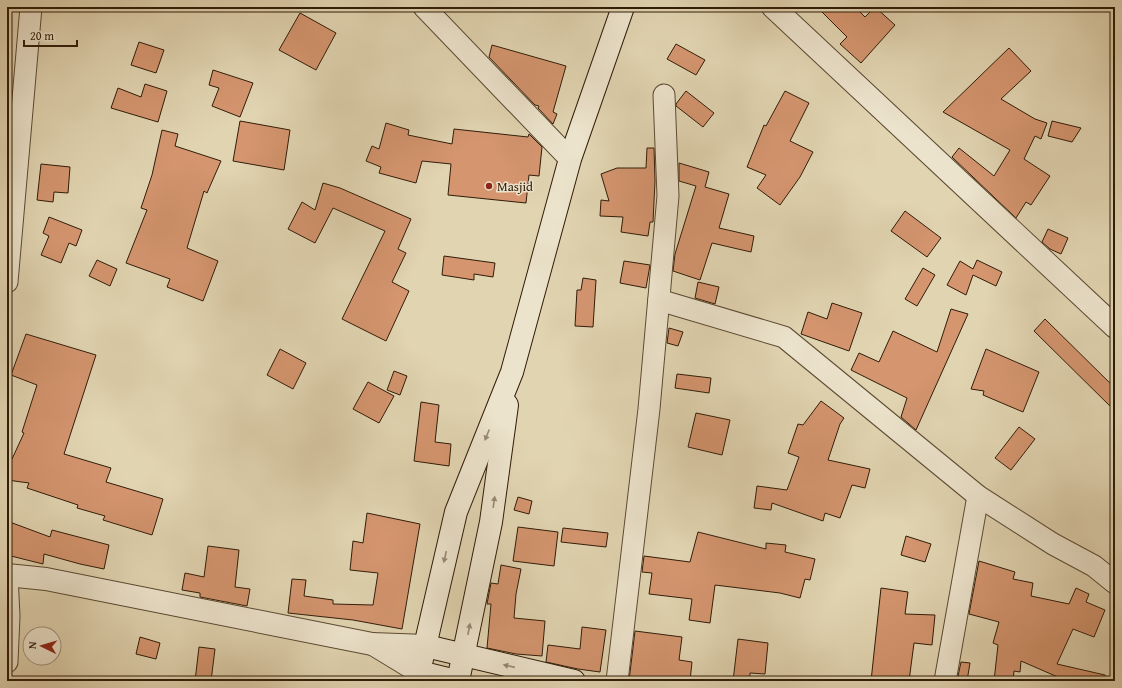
<svg xmlns="http://www.w3.org/2000/svg" width="1122" height="688" font-family="'Gentium Book Plus',serif">
<rect width="100%" height="100%" fill="#e1d4b1"/>
<filter id="stains"><feTurbulence type="fractalNoise" baseFrequency=".005" numOctaves="4"/><feColorMatrix values="0 0 0 0 .2 0 0 0 0 .09 0 0 0 0 .02 0 0 0 .5 -.17"/></filter>
<radialGradient id="worn" r=".72"><stop offset=".6" stop-color="#630" stop-opacity="0"/><stop offset="1" stop-color="#630" stop-opacity=".3"/></radialGradient>
<g fill="#d4956f" stroke="#301c08">
<path d="M817 7H855L865 17 875 7 895 25 861 63 840 44 847 37Z"/>
<path d="M300 13 336 33 316 70 279 50Z"/>
<path d="M139 42 164 50 156 73 131 65Z"/>
<path d="M676 44 705 60 696 75 667 59Z"/>
<path d="M492 45 566 66 553 112 557 114 553 124 538 108 539 106 535 105 489 57Z"/>
<path d="M1009 48 1031 71 1001 99 1035 119 1047 123 1041 139 1035 136 1024 159 1050 176 1031 205 1026 202 1016 218 952 157 959 148 994 176 1010 150 943 112Z"/>
<path d="M213 70 253 83 240 117 212 106 219 88 209 85Z"/>
<path d="M145 84 167 91 158 122 111 108 118 88 141 97Z"/>
<path d="M686 91 714 113 703 127 676 106V104Z"/>
<path d="M785 91 809 103 790 141 813 152 800 177 780 205 757 188 766 175 747 167 764 125 766 126Z"/>
<path d="M240 121 290 130 284 170 233 161Z"/>
<path d="M1052 121 1081 128 1072 142 1048 136Z"/>
<path d="M386 123 409 130 408 135 452 144 454 129 528 137 529 134 542 147 539 176 529 175 526 203 448 195 451 164 422 161 416 183 379 173 381 167 366 161 372 146 379 149Z"/>
<path d="M162 130 178 134 175 146 221 161 207 193 204 191 187 248 218 261 203 301 167 287 170 279 126 263 147 210 141 208 152 175Z"/>
<path d="M647 148H654L655 181 653 222H650L648 236 621 232 623 217 600 216 601 200 609 201 601 174 617 168H646Z"/>
<path d="M679 163 709 172 705 187 729 194 719 228 754 236 751 252 712 243 700 280 673 271 675 254 696 186 679 181Z"/>
<path d="M41 164 70 167 68 193 54 192 53 202 37 200Z"/>
<path d="M323 183 340 188 411 219 398 249 406 253 392 282 409 291 386 341 342 319 385 231 333 208 315 243 288 229 302 202 315 210Z"/>
<path d="M905 211 941 238 927 257 891 231Z"/>
<path d="M49 217 82 230 76 246 69 243 61 263 41 255 49 236 43 233Z"/>
<path d="M1048 229 1068 238 1061 254 1050 249 1042 242Z"/>
<path d="M444 256 495 263 493 277 474 274V280L442 275Z"/>
<path d="M97 260 117 269 110 286 89 276Z"/>
<path d="M977 260 1002 272 996 286 973 275 966 295 947 285 960 261 973 269Z"/>
<path d="M624 261 650 265 646 288 620 283Z"/>
<path d="M923 268 935 275 917 306 905 299Z"/>
<path d="M583 278 596 280 593 327 575 326 577 290H581Z"/>
<path d="M698 282 719 287 715 304 695 298Z"/>
<path d="M832 303 862 313 849 351 801 334 808 312 827 319Z"/>
<path d="M951 309 968 314 916 430 901 417 907 398 851 370 859 353 879 362 893 331 937 352Z"/>
<path d="M1045 319 1115 388V411L1034 331Z"/>
<path d="M669 328 683 332 678 346 667 343Z"/>
<path d="M26 334 96 355 64 454 111 468 106 482 163 499 152 535 103 520 105 516 77 508 78 505 27 488 29 483 7 480V459H12L24 433 22 432 37 385 11 375Z"/>
<path d="M280 349 306 363 293 389 267 375Z"/>
<path d="M986 349 1039 372 1023 412 983 395 984 391 971 389Z"/>
<path d="M394 371 407 376 400 395 387 390Z"/>
<path d="M677 374 711 378 709 393 675 388Z"/>
<path d="M368 382 394 396 379 423 353 409Z"/>
<path d="M821 401 844 418 840 424 828 460 870 469 865 488 852 485 840 518 825 513 823 521 772 503 771 510 754 508 757 486 787 490 799 457 788 453 798 424 803 425Z"/>
<path d="M421 402 439 405 435 442 451 444 449 466 414 461Z"/>
<path d="M696 413 730 420 722 455 688 447Z"/>
<path d="M1019 427 1035 439 1011 470 995 458Z"/>
<path d="M518 497 532 501 529 514 514 510Z"/>
<path d="M367 513 420 524 402 629 353 620 288 613 292 579 306 580 304 596 333 600V604L373 605 378 573 350 570 353 541 363 543Z"/>
<path d="M7 521 50 537 52 530 109 545 104 569 80 564 44 554 43 564 7 555Z"/>
<path d="M518 527 558 532 554 566 513 561Z"/>
<path d="M563 528 608 533 606 547 561 542Z"/>
<path d="M698 532 766 549V543L786 545 785 552 815 559 810 580 805 579 800 598 780 593 715 585 710 623 689 620 692 599 649 594 652 573 642 572 644 556 690 562Z"/>
<path d="M906 536 931 544 925 562 901 555Z"/>
<path d="M208 546 239 550 235 587 250 589 247 606 200 597V593L182 590 185 573 204 577Z"/>
<path d="M979 561 1015 572 1013 579 1033 583 1031 596 1069 604 1076 588 1089 594 1086 602 1105 610 1094 637 1073 629 1057 664 1105 675V681H1067L1021 661 1020 672 1014 671 1013 681H994L998 645 993 643 999 622 969 614Z"/>
<path d="M501 565 521 569 516 594 514 618 545 621 542 656 516 654 487 648 491 604H487L491 583 498 584Z"/>
<path d="M881 588 908 592 905 614 935 615 932 645 914 643 909 681H871Z"/>
<path d="M582 627 606 630 600 672 578 669 546 662 548 645 580 649Z"/>
<path d="M635 631 682 637 679 660 692 662 690 681H629Z"/>
<path d="M140 637 160 643 156 659 136 654Z"/>
<path d="M738 639 768 643 765 674 750 673V681H733Z"/>
<path d="M199 647 215 649 211 681H195Z"/>
<path d="M961 662 970 663 967 681H957Z"/>
</g>
<g fill="none" stroke-linecap="round" stroke-linejoin="round">
<g stroke="#5c4a32" stroke-width="23">
<g id="minor">
<path d="M424 7 570 159"/>
<path d="M7 282 31 7"/>
<path d="M659 300 784 337 978 496 1053 544 1094 566 1115 583"/>
<path d="M7 575 9 616 7 662"/>
<path d="M617 681 649 409 668 196 664 95"/>
<path d="M945 681 978 496"/>
</g>
</g>
<g stroke="#5c4a32" stroke-width="24">
<g id="tertiary">
<path d="M773 7 1115 327"/>
<path d="M7 575 46 579 372 644 426 646"/>
<path d="M373 644 419 672 417 681"/>
</g>
</g>
<g stroke="#301c08" stroke-width="24">
<g id="secondary">
<path d="M426 646 574 681"/>
<path d="M456 681 419 672 456 512 512 372 570 159 623 7"/>
<path d="M458 681 491 522 507 405"/>
</g>
</g>
<use href="#minor" stroke="#ece3cc" stroke-width="21"/>
<use href="#tertiary" stroke="#ece3cc" stroke-width="22"/>
<use href="#secondary" stroke="#ece3cc" stroke-width="22"/>
</g>
<defs><path id="oneway-solid" d="M-6-.8H1V-3.2L6.5 0L1 3.2V.8H-6Z"/></defs>
<g fill="#978974">
<use href="#oneway-solid" transform="translate(487 435) rotate(112)"/>
<use href="#oneway-solid" transform="translate(494 502) rotate(-82)"/>
<use href="#oneway-solid" transform="translate(445 557) rotate(103)"/>
<use href="#oneway-solid" transform="translate(469 629) rotate(-79)"/>
<use href="#oneway-solid" transform="translate(509 666) rotate(-167)"/>
</g>
<circle fill="#8f2418" stroke="#ece3cc" stroke-width="1.5" cx="489" cy="186" r="4"/>
<g text-anchor="middle" stroke-width="3" stroke-linejoin="round" paint-order="stroke">
<g font-size="13" fill="#301c08" stroke="#ece3cc" text-anchor="start">
<text x="497" y="191">Masjid</text>
</g>
</g>
<rect width="1122" height="688" fill="none" stroke="#e1d4b1" stroke-width="24"/>
<rect x="8" y="8" width="1106" height="672" fill="none" stroke="#301c08" stroke-width="2"/>
<rect x="12" y="12" width="1098" height="664" fill="none" stroke="#301c08"/>
<g transform="translate(42 646) rotate(275)"><circle r="19" fill="#ece3cc" stroke="#a1937e"/>
<path d="M0-3L7 15L0 10L-7 15Z" fill="#8f2418"/>
<text y="-6" font-size="11" font-weight="bold" text-anchor="middle" fill="#301c08">N</text>
</g>
<path d="M24 40v6h53v-6" fill="none" stroke="#301c08" stroke-width="2"/>
<text x="30" y="40" font-size="12" fill="#301c08" stroke="#ece3cc" stroke-width="3" paint-order="stroke">20 m</text>
<rect width="100%" height="100%" filter="url(#stains)"/>
<rect width="100%" height="100%" fill="url(#worn)"/>
</svg>
